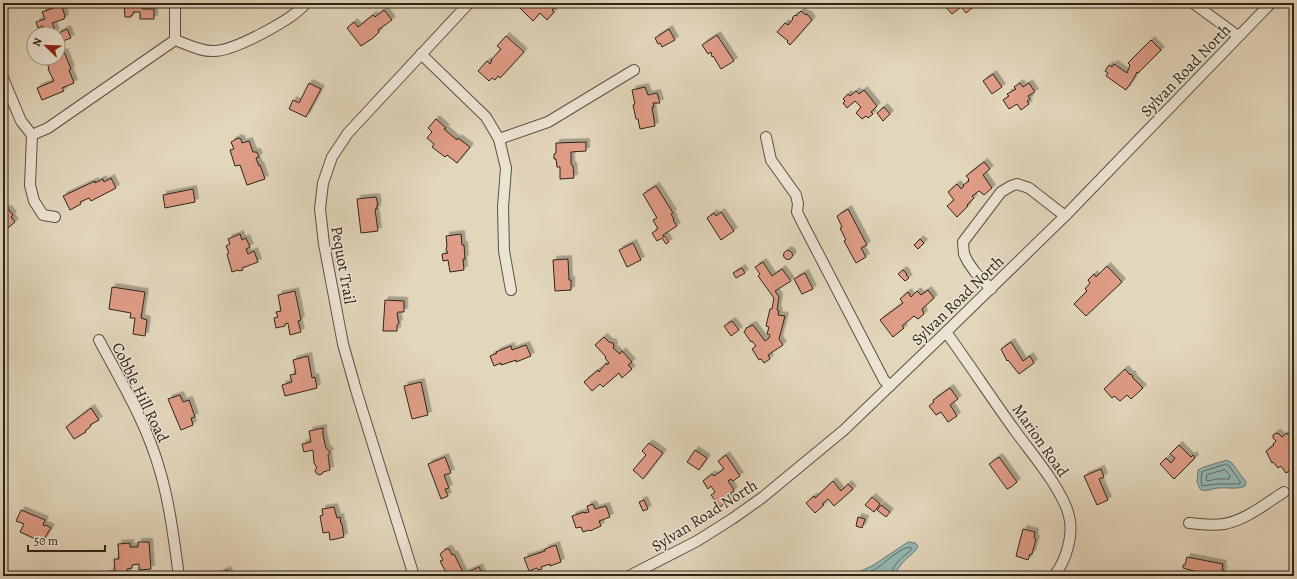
<svg xmlns="http://www.w3.org/2000/svg" width="1297" height="579" font-family="Alegreya,serif">
<defs>
<filter id="shadow"><feDropShadow dx="3.5" dy="-3.5" stdDeviation="0" flood-color="#0004"/></filter>
</defs>
<rect width="100%" height="100%" fill="#e2d6bb"/>
<filter id="stains"><feTurbulence type="fractalNoise" baseFrequency=".005" numOctaves="4"/><feColorMatrix values="0 0 0 0 .2 0 0 0 0 .09 0 0 0 0 .02 0 0 0 .5 -.17"/></filter>
<radialGradient id="worn" r=".72"><stop offset=".6" stop-color="#630" stop-opacity="0"/><stop offset="1" stop-color="#630" stop-opacity=".3"/></radialGradient>
<g fill="#95b8b5" stroke="#6c7d76">
<path d="M1227 460 1232 463 1246 482 1245 486C1236 490 1228 487 1219 488 1212 488 1206 493 1200 489L1197 482 1198 470 1204 467Z"/>
<path d="M908 542 915 543 918 546C915 553 910 555 905 560 900 565 897 570 894 576H850L872 566Z"/>
</g>
<g fill="none" stroke-linecap="round" stroke-linejoin="round">
<g stroke="#626e66" stroke-width="1">
<path d="M1227 464 1229 466 1240 481V484H1217L1202 486 1201 481 1202 472Z"/>
<path d="M1225 470 1230 476 1229 479H1216L1208 481 1206 480 1207 475Z"/>
<path d="M859 576C864 574 869 572 874 570 884 564 900 547 911 547V550C903 557 892 564 891 576"/>
</g>
</g>
<g fill="#df9c86" stroke="#2f2418" filter="url(#shadow)">
<path d="M124 3H142V9H154V19H140V12H133V15H131V17H125Z"/>
<path d="M525 3H559L552 10 554 12 547 20 540 13 533 21 520 8Z"/>
<path d="M948 3H976L977 4 966 13 961 7 952 14 945 6Z"/>
<path d="M59 6 62 7 65 16 64 19 52 23 56 32 52 34H44L43 32 40 33 39 30 43 27V26L38 28 36 22 45 19 42 12Z"/>
<path d="M384 10 392 20 378 30 379 32 373 38 361 46 347 28 354 22 358 27 373 15 375 17Z"/>
<path d="M801 11 806 15 807 14 812 20 790 45 787 42 788 41 777 32 785 23 788 25 793 19 792 18 795 15 796 16Z"/>
<path d="M67 29 71 38 60 42 57 34Z"/>
<path d="M669 29 675 40 662 47 660 43 658 44 655 38Z"/>
<path d="M717 35 734 61 721 69 713 56 712 57 711 52 708 54 702 45Z"/>
<path d="M506 36 524 52 500 78 498 76 495 80 492 78 489 81 478 71 487 61 490 64 492 61 491 60 501 49 497 46Z"/>
<path d="M1151 40 1161 50 1138 73 1137 72 1134 78 1126 90 1106 76 1108 73 1105 71 1109 65 1112 67 1114 64 1127 73 1130 65 1128 63Z"/>
<path d="M64 52 71 69 69 70 74 83 62 88 64 91 42 100 37 88 54 81 48 69H49L46 59 58 58V55Z"/>
<path d="M993 74 1002 87 992 94 983 81Z"/>
<path d="M309 83 321 89 306 117 289 109 293 100 299 103Z"/>
<path d="M1020 83 1023 87 1029 83 1035 92 1028 96 1030 99 1027 101 1029 104 1021 110 1017 104 1009 109 1003 100 1009 96 1007 94 1016 89 1014 87Z"/>
<path d="M645 87 648 95 657 93 660 103H653L654 107H652L655 126 640 129 638 119H636L633 105 635 104 632 90Z"/>
<path d="M864 90 877 106 871 112 873 114 868 118 866 116 862 119 856 113 861 107 855 101 847 108 843 103 845 101 843 99 848 94 850 96 856 91 859 94Z"/>
<path d="M884 107 890 114 883 121 877 113Z"/>
<path d="M436 119 446 128 444 129 457 140 458 138 470 147 457 163 447 155 445 157 432 147 434 144 427 138 432 132 428 128Z"/>
<path d="M238 138 241 139 242 143 249 141 253 152H257L259 157 256 158 259 166 260 165 265 179 247 185 240 165 235 166 230 150 234 149 231 142Z"/>
<path d="M586 142V151L571 152V164L573 166 574 178 560 179V167H557L556 159H554V154L556 153V143Z"/>
<path d="M984 162 990 169 983 175 992 188 984 195 979 191 972 196 974 198 967 205 968 206 957 217 947 206 954 200 948 192 957 184 961 189 964 186 963 185 969 181 968 180 969 179 966 176Z"/>
<path d="M111 178 116 188 91 201 89 198 80 202 81 204 70 210 63 196 95 181V183L103 179 104 182Z"/>
<path d="M656 186 673 213 671 214 674 219 673 220 677 226 663 235V237L665 236 669 242 666 244 662 238 657 241 652 233 658 229 653 220 657 218 643 194Z"/>
<path d="M193 189 195 202 165 208 163 195Z"/>
<path d="M376 197 378 205H377V209H375L378 231 361 233 357 199Z"/>
<path d="M3 206 6 210 8 209 13 215 11 217 15 222 3 232Z"/>
<path d="M848 209 867 245 861 248 866 257 856 263 844 241 846 240 840 228 842 227 837 216Z"/>
<path d="M721 212 734 231 721 240 707 218 714 213 716 216Z"/>
<path d="M240 234 242 240 246 238 250 247 246 249 248 254 254 251 258 262 242 268 243 270 239 271 238 270 232 272 227 254 229 253 226 246 230 244 228 239Z"/>
<path d="M461 234 462 245H464L465 259H463L464 270 450 272 448 260 443 261 442 254 448 253 446 249 447 246 446 236Z"/>
<path d="M920 239 924 243 918 249 914 245Z"/>
<path d="M633 243 641 260 627 267 619 250Z"/>
<circle cx="788" cy="255" r="4.5"/>
<path d="M568 259 569 280H571V290L555 291 553 260Z"/>
<path d="M763 262 772 276 782 269 791 281 775 291 779 297 777 310 779 311 778 315 785 316 779 339 783 345 768 355 770 359 764 363 761 359 759 360 752 349 756 346 752 341 751 342 744 332 746 329V328L753 325 765 341 769 338 770 335 767 334 769 327 766 326 770 309H772L774 298 758 276 760 274 755 267Z"/>
<path d="M1107 266 1122 282 1086 316 1074 304 1087 291 1085 289 1090 283 1088 280 1094 274 1096 277Z"/>
<path d="M742 268 745 273 736 278 733 273Z"/>
<path d="M903 270 907 274 906 275 909 278 905 281 898 274Z"/>
<path d="M805 273 813 289 802 294 794 279Z"/>
<path d="M112 287 145 292 141 318 147 320 145 336 133 334 135 318H130L131 313 109 309Z"/>
<path d="M928 290 934 298 922 309 924 314 918 319 914 316 902 326 904 328 893 337 880 320 903 303 900 299 908 292 911 297 917 291 921 295Z"/>
<path d="M295 291 301 320 298 321 301 332 290 335 288 323 285 324V326L276 328 274 318 278 317 276 312 281 311 278 295Z"/>
<path d="M385 300 404 301V312H398L397 314 399 323 397 325V331H383Z"/>
<path d="M732 321 739 330 731 336 724 326Z"/>
<path d="M604 337 609 342 613 343 614 346 613 348 620 354 622 351 632 362 628 365 632 369 622 378 619 373 603 387 600 384 592 391 584 382 598 370 599 372 606 363 607 365 609 363 605 358 606 357 595 345Z"/>
<path d="M1011 342 1023 361 1030 356 1034 363 1019 374 1008 360 1007 361 1001 349Z"/>
<path d="M526 345 531 356 516 362V360L501 365V363L494 366 490 356 497 353 496 352 511 346 512 350Z"/>
<path d="M308 356 312 378 315 377 317 388 285 396 282 385 292 382 290 375 296 374 293 360Z"/>
<path d="M1125 369 1130 375 1131 374 1133 376 1132 377 1143 388 1131 399 1127 395 1120 401 1114 396 1112 398 1104 389Z"/>
<path d="M421 382 428 415 412 419 404 386Z"/>
<path d="M950 388 958 399 950 405 957 416 948 422 941 412 936 415 929 406 934 402 933 400Z"/>
<path d="M180 395 183 402 189 400 195 417 191 418 193 425 181 430 168 399Z"/>
<path d="M91 408 99 420 90 425 91 426 85 431 86 432 74 439 66 427Z"/>
<path d="M323 428V435L326 448 330 452 328 455 330 470 323 472 322 474 319 475 316 473 315 470 317 468 314 463 313 450 304 452 302 444 311 442 309 431Z"/>
<path d="M1276 433 1279 434 1282 437 1287 433 1294 443V468L1286 473 1281 466 1278 468 1273 462 1272 463 1266 451 1274 445 1273 444 1276 441 1273 438V435Z"/>
<path d="M649 443 663 453 643 479 633 470 646 455 642 451Z"/>
<path d="M1179 445 1191 457 1193 455 1195 458 1174 479 1160 464 1166 458 1171 463 1175 458 1170 454Z"/>
<path d="M695 450 707 458 699 470 687 462Z"/>
<path d="M726 455 740 476 733 481 731 479 728 481 734 490 730 494 733 498 728 501 729 503 725 506 724 504 720 507 711 495 715 492 711 486 708 489 703 481 712 474 714 476 724 469 718 461Z"/>
<path d="M445 457 451 473 444 475 449 488 445 489 448 496 441 499 428 464Z"/>
<path d="M999 457 1017 482 1011 487 1007 489 989 464Z"/>
<path d="M1101 469 1104 477 1099 479 1108 500 1097 505 1084 476Z"/>
<path d="M833 481 841 491 848 484 853 489 834 506 828 499 822 504 824 505 815 513 806 503 814 496 815 498Z"/>
<path d="M872 497 880 504 874 512 865 505Z"/>
<path d="M644 500 648 509 643 511 639 502Z"/>
<path d="M593 504 595 509 606 506 610 517 599 521 601 526 590 531 589 530 583 532 581 527 576 528 572 516 584 512V513L589 512 587 506Z"/>
<path d="M881 505 890 512 886 517 877 510Z"/>
<path d="M334 507 337 518 340 517 341 524H342L344 537 336 539 330 540 329 532 323 533 320 516 323 515 322 509Z"/>
<path d="M21 510 45 520 43 525 45 526 46 525 51 528 42 542 20 532 24 524 16 521Z"/>
<path d="M858 517 865 519 862 528 856 526Z"/>
<path d="M1023 529 1035 532 1034 538 1036 539 1032 554H1030L1028 560 1016 556Z"/>
<path d="M138 542H149L151 569 139 570V564L132 565V568L127 569 128 576H110L109 571H115L114 559H119L118 544 130 543V547H138Z"/>
<path d="M556 545 561 562 550 566V564L541 567 542 569 538 570 537 568 529 571 524 558 545 551V549Z"/>
<path d="M446 549H449L452 555 454 554 464 574 479 567 483 576H448L440 561 443 560 440 554Z"/>
<path d="M1187 557 1223 564 1222 569 1224 570 1221 576H1208L1209 574 1200 572V574L1194 572V571L1183 568V565H1185Z"/>
<path d="M227 570 230 576H216V575Z"/>
</g>
<g fill="none" stroke-linecap="round" stroke-linejoin="round">
<g stroke="#5c5041" stroke-width="12">
<g id="minor">
<path d="M1193 3 1238 36"/>
<path d="M175 40C187 44 201 52 214 51 234 51 294 19 306 3"/>
<path d="M421 54 486 117 499 139 506 168 503 207 504 251 511 290"/>
<path d="M3 78 21 121 32 135"/>
<path d="M32 135 48 128 175 40V3"/>
<path d="M32 135 30 185 34 201 43 215 55 217"/>
<path d="M766 137 771 160 796 195 798 204 797 212 804 226 884 380 890 386"/>
<path d="M499 139 548 122 634 70"/>
<path d="M991 289 975 272 968 262 964 254 963 242 1001 192 1011 186 1017 184 1029 188 1065 216"/>
<path d="M946 332C970 365 992 399 1016 432 1032 454 1063 490 1069 516 1074 535 1066 561 1054 576"/>
<path d="M99 340C122 383 147 424 160 471 170 505 174 541 179 576"/>
<path d="M1189 523C1201 524 1213 526 1224 524 1246 520 1265 504 1284 492"/>
<path d="M414 576 356 390 343 344 324 244 320 209 323 183 332 157 348 133 469 3"/>
<path d="M629 576 697 541 732 519 763 497 844 430 946 332 1065 216 1271 3"/>
</g>
</g>
<use href="#minor" stroke="#ece4d3" stroke-width="10"/>
</g>
<g text-anchor="middle" stroke-width="3" stroke-linejoin="round" paint-order="stroke">
<g font-size="16" fill="#2f2418" stroke="#ece4d3">
<text transform="translate(1185 70) rotate(-46)" y="6">Sylvan Road North</text>
<text transform="translate(344 265) rotate(80)" y="6">Pequot Trail</text>
<text transform="translate(957 300) rotate(-44)" y="6">Sylvan Road North</text>
<text transform="translate(141 392) rotate(64)" y="6">Cobble Hill Road</text>
<text transform="translate(1041 440) rotate(55)" y="6">Marion Road</text>
<text transform="translate(704 515) rotate(-32)" y="6">Sylvan Road North</text>
</g>
</g>
<rect width="1297" height="579" fill="none" stroke="#e2d6bb" stroke-width="16"/>
<rect x="4" y="4" width="1289" height="571" fill="none" stroke="#2f2418" stroke-width="2"/>
<rect x="8" y="8" width="1281" height="563" fill="none" stroke="#2f2418"/>
<g transform="translate(46 46) rotate(293)"><circle r="19" fill="#ece4d3" stroke="#a09788"/>
<path d="M0-3L7 15L0 10L-7 15Z" fill="#8f2418"/>
<text y="-6" font-size="11" font-weight="bold" text-anchor="middle" fill="#2f2418">N</text>
</g>
<path d="M28 545v6h77v-6" fill="none" stroke="#2f2418" stroke-width="2"/>
<text x="34" y="545" font-size="12" fill="#2f2418" stroke="#ece4d3" stroke-width="3" paint-order="stroke">50 m</text>
<rect width="100%" height="100%" filter="url(#stains)"/>
<rect width="100%" height="100%" fill="url(#worn)"/>
</svg>
